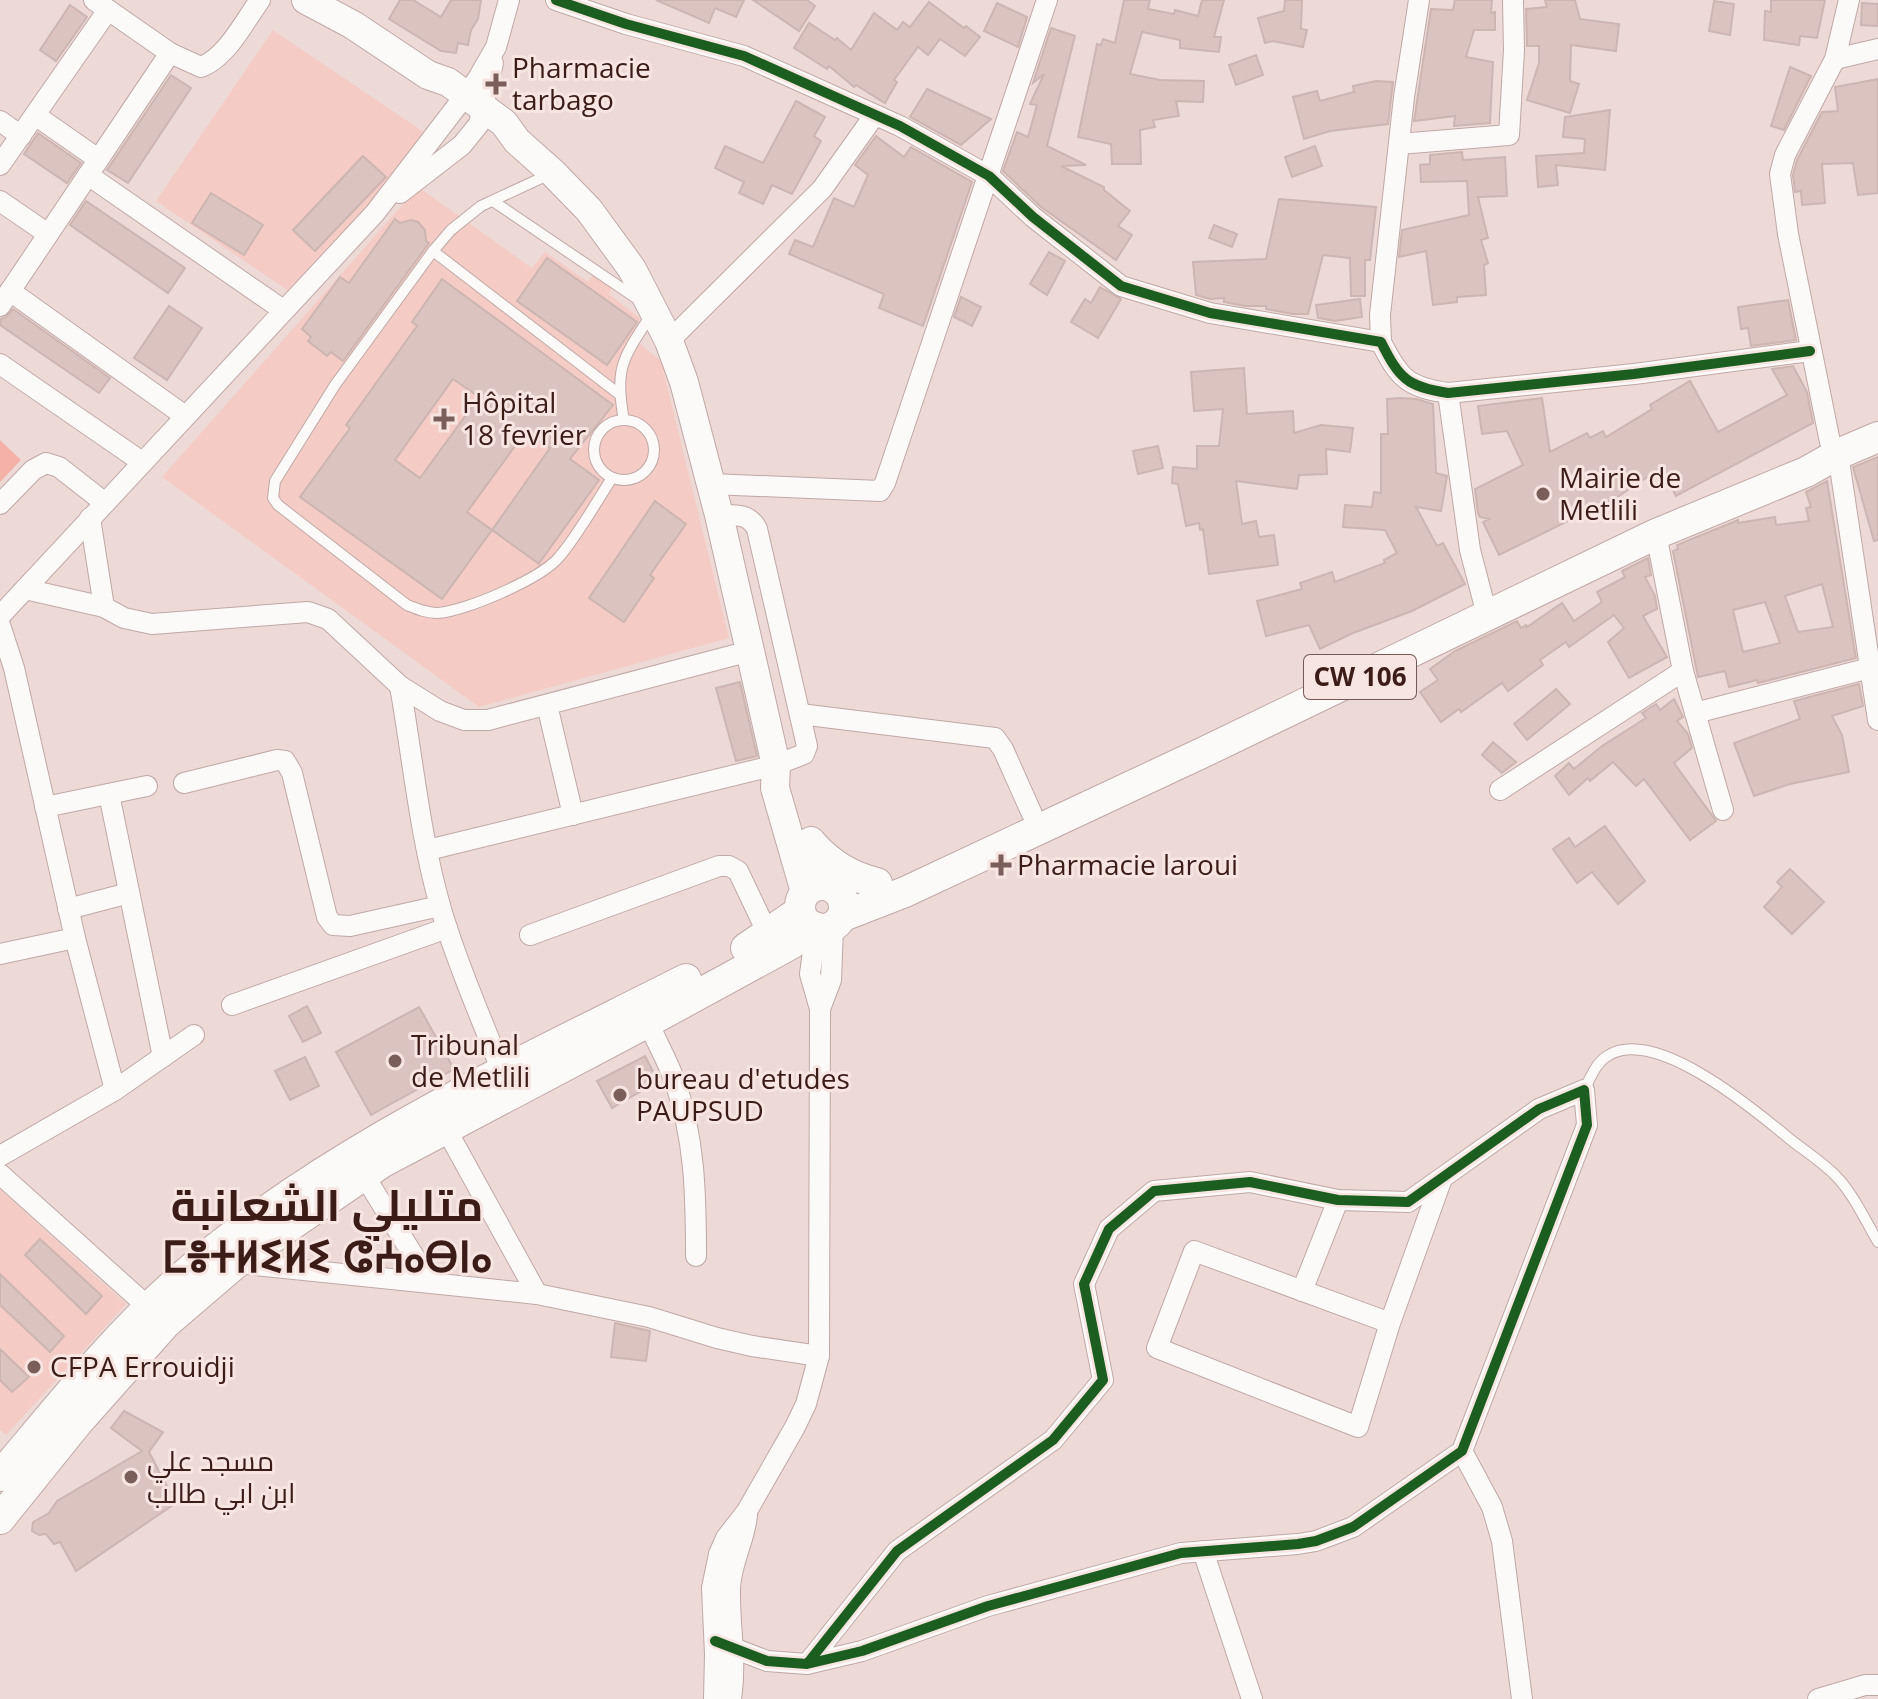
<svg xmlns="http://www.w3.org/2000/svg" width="1878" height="1699" font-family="'Open Sans',Cairo,'Noto Sans Tifinagh',sans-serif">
<rect width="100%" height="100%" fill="#eddad7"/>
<g fill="#f4ccc5">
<path d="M273 30 431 137 290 292 156 201Z"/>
<path d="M418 187 532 268 545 252 588 282 594 274 612 287 609 294 640 318 633 338 661 361 729 638 479 707 162 477Z"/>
<path d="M0 1189 126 1304 6 1435 0 1430Z"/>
</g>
<path fill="#f5b1a7" d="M0 440 21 460 0 482Z"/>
<g fill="#dbc3c0" stroke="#cdb5b1" stroke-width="2" fill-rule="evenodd">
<path d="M400 0H413L441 17 451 0H481L478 19 471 30 468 45 458 43 456 53 441 51 389 19Z"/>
<path d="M656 0H744L736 17 715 8 709 23Z"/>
<path d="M753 0H807L815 6 799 31Z"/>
<path d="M1124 0H1150L1148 9 1174 14 1175 10 1198 16 1202 0H1224L1214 37H1221L1219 52 1180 48V40L1142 32 1130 74 1160 80 1204 81 1203 102 1176 101 1179 116 1153 120 1155 127 1140 130 1141 164H1112L1111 144 1078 137 1097 44 1101 45 1103 39 1115 43Z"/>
<path d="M1285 0H1302L1301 29 1307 30 1303 47 1273 41 1265 43 1258 18 1284 11Z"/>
<path d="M1455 0H1492L1491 13 1495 12V30H1474L1466 57 1493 62 1490 123 1454 126 1455 116 1414 121 1431 9 1453 10Z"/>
<path d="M1545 0H1575L1580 19 1619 24 1616 51 1571 45 1570 81 1579 84 1570 113 1527 100 1539 63V46H1527L1526 9 1547 7Z"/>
<path d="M1771 0H1825L1817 38 1800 36 1799 45 1764 40 1765 11 1771 12Z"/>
<path d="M1714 1 1734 4 1730 35 1709 31Z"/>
<path d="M929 2 964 28 966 26 980 37 965 56 940 39 928 55 918 47 894 80 897 82 885 103 856 85 854 87 829 66 827 69 794 48 809 23 835 40 837 38 851 50 874 13 897 30 903 22 910 27Z"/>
<path d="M997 3 1027 17 1018 47 984 31Z"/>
<path d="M1862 3 1878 4V26L1861 25Z"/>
<path d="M70 5 87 17 56 61 40 50Z"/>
<path d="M1051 28 1075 36 1047 146 1086 165 1061 166 1104 187V190L1130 211 1118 226 1132 235 1116 260 1041 207 1003 171 1017 132 1028 137 1037 105 1030 104 1044 74 1033 83Z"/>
<path d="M1256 55 1263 75 1236 85 1229 65Z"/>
<path d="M1790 67 1811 76 1784 130 1771 126Z"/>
<path d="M171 75 191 88 128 183 107 170Z"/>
<path d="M1878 79V193L1858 195 1853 163 1822 164 1825 203 1802 205 1801 191 1795 192 1793 175 1797 160 1822 112 1838 111 1835 87Z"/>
<path d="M1376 81 1393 82 1388 124 1330 131 1304 139 1293 97 1317 91 1320 101 1354 92 1353 86Z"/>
<path d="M927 89 991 119 961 145 910 117Z"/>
<path d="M796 101 825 117 814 136 821 141 792 194 772 185 763 204 739 193 744 182 715 168 725 146 763 163Z"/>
<path d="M1610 110 1605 170 1556 165 1558 185 1538 187 1536 156 1584 153 1585 139 1563 137 1565 117Z"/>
<path d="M38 133 81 163 67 183 24 154Z"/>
<path d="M876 136 904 157 911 147 972 182 923 326 879 308 884 294 789 254 795 240 813 247 834 198 854 207 868 175 855 165Z"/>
<path d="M1315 146 1322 166 1292 177 1285 157Z"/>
<path d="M1462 152 1463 160 1505 157 1507 196 1478 197 1488 238 1481 240 1488 263 1484 265 1486 295 1457 297V302L1433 305 1426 251 1399 257 1402 230 1469 215 1467 181 1421 182 1420 165 1430 164V155Z"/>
<path d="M363 156 386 177 315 251 293 230Z"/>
<path d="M211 193 263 225 244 255 192 223Z"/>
<path d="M1279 199 1376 207 1370 260H1365V296H1351L1350 258 1323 255 1308 314H1293L1266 309V306H1245L1224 302V298L1210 299 1196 295 1193 262 1266 259Z"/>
<path d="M86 201 185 268 168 293 70 225Z"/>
<path d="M395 219 400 223 411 220 418 222 425 230 426 241 429 243 343 361 331 352 327 356 308 341 311 337 302 329 340 277 349 283Z"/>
<path d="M1214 225 1237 234 1232 247 1209 238Z"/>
<path d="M1049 252 1065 261 1047 295 1030 284Z"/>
<path d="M547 258 637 322 607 365 517 301Z"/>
<path d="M442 279 613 405 570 459 599 480 540 562 539 564 492 530 442 599 300 497 350 428 346 425 417 326 412 322ZM453 379 479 397 420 478 395 460ZM526 431 550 448 492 530 467 512Z"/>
<path d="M1100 287 1121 299 1098 338 1071 322 1085 299 1091 303Z"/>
<path d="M961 297 981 307 972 326 954 317Z"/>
<path d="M1360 299 1362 317 1335 321 1318 318 1316 305Z"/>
<path d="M1788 300 1796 340 1751 346 1748 328 1741 329 1738 307Z"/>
<path d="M169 306 202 328 167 380 134 358Z"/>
<path d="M13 309 110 378 99 393 0 325 1 319 6 317Z"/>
<path d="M1793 366 1807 392 1813 423 1676 496 1661 468 1619 496 1499 555 1483 522 1489 519 1480 517 1478 513 1475 489 1523 465 1507 431 1482 434 1478 406 1542 398 1550 452 1587 433 1590 438 1603 431 1606 437 1652 409 1650 405 1690 381 1718 432 1787 395 1772 369Z"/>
<path d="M1244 368 1247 414 1293 411 1294 433 1321 425 1353 428 1350 452 1326 449 1327 474 1299 475 1297 489 1236 481 1242 524 1256 521 1259 537 1274 535 1278 565 1209 574 1203 529 1200 530 1199 523 1186 526 1178 484 1172 483 1173 467 1197 469V446H1219L1223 409 1194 411 1191 372Z"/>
<path d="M1402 398 1416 399 1433 404 1436 473 1447 476 1441 511 1416 507 1437 546 1443 543 1465 584 1412 611 1353 633 1320 649 1309 625 1266 636 1257 601 1302 589 1300 583 1332 572 1335 582 1385 563 1384 560 1397 553 1385 530 1343 527 1345 505 1372 507 1374 492 1381 493V434H1388L1387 399Z"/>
<path d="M1158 446 1163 468 1138 474 1133 451Z"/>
<path d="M1878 457V540L1874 541 1853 467Z"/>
<path d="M1827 481 1856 658 1758 683 1757 680 1729 687 1725 671 1698 677 1673 551 1678 549 1677 545 1738 520V523L1775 517 1776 525 1809 521 1806 508 1811 507 1806 492ZM1822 584 1833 627 1798 632 1785 596ZM1765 602 1780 643 1743 652 1733 610Z"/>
<path d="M655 501 686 524 650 575 654 578 624 622 589 598Z"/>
<path d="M1648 558 1651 575 1645 577 1655 596 1657 609 1643 616 1667 657 1629 678 1608 642 1624 628 1614 615 1569 647 1566 642 1540 660 1543 665 1508 691 1502 683 1461 712 1459 709 1441 722 1420 692 1438 680 1430 669 1455 651 1517 621 1521 628 1526 625 1527 627 1562 603 1574 621 1602 602 1597 592 1625 577 1622 571Z"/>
<path d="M740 682 757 756 736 761 716 688Z"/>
<path d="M1859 684 1863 706 1832 716 1842 735 1849 772 1790 784 1754 796 1734 743 1800 719 1794 701Z"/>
<path d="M1556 689 1570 704 1527 740 1514 724Z"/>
<path d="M1674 699 1683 717 1677 721 1688 734 1692 748 1674 763 1716 821 1690 840 1644 779 1636 786 1613 762 1590 781 1588 778 1569 795 1555 776 1569 763 1574 769 1602 746 1646 718 1642 713 1656 704 1660 710Z"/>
<path d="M1493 742 1516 762 1502 773 1482 755Z"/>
<path d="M1605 826 1645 881 1618 904 1592 872 1577 883 1553 849 1569 838 1575 847Z"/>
<path d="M1790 869 1824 902 1792 934 1764 907 1782 887 1777 882Z"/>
<path d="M307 1006 321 1033 303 1042 289 1016Z"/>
<path d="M419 1007 454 1069 371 1115 336 1052Z"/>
<path d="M645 1056 658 1081 612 1108 597 1081Z"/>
<path d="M305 1057 319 1086 290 1100 275 1071Z"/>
<path d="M40 1239 102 1296 86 1314 25 1255Z"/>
<path d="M0 1274 64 1336 50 1352 0 1305Z"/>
<path d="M615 1323 650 1331 646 1361 611 1357Z"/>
<path d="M0 1349 29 1377 12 1392 0 1380Z"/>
<path d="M124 1411 163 1432 149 1452 176 1503 76 1571 60 1542 54 1544 46 1534 39 1535 32 1531 33 1522 49 1513 57 1501 142 1451 111 1428Z"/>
</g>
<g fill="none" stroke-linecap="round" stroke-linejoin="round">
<g stroke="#c0a8a5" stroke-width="12">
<g id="service">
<path d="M550 174 481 206 451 230 433 251 335 385 275 481 273 498 278 505 407 605C417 609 426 613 437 613 464 612 543 578 560 556 580 532 595 504 612 478"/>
<path d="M493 201 639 300"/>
<path d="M433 251 619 394"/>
<path d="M624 420C614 368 623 358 651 315"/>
<circle cx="624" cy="450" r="30"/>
<path d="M1584 1090C1591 1077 1596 1062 1609 1055 1657 1027 1756 1111 1791 1140 1805 1151 1822 1162 1835 1175 1853 1193 1865 1220 1878 1242"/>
</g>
</g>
<g stroke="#c0a8a5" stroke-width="22">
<g id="minor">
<path d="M94 0 170 53 201 67C227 57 244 22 260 0"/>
<path d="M556 0 626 24 744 56 900 126 989 176 1033 217 1121 286 1210 313 1381 342C1399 378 1407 387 1448 393L1634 374 1810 351"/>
<path d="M1835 59 1878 49"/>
<path d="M35 115 98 159"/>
<path d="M0 121 21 136"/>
<path d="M1399 144 1509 135 1514 50 1513 0"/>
<path d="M0 165 108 10"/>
<path d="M88 175 283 310"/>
<path d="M400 193 462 145 479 124 493 63"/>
<path d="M0 201 48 234"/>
<path d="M10 291 185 416"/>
<path d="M0 306 170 53"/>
<path d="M669 341 822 189 874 116"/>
<path d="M1381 342 1380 315 1404 97 1419 0"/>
<path d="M0 364 142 462"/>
<path d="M1448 393 1470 550 1487 615"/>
<path d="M1830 442 1788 234 1780 174 1785 155 1835 59 1849 0"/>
<path d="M1838 454 1878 720"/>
<path d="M711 484 880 491 885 483 1047 0"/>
<path d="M0 504 33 470 46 463 59 467 105 503"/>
<path d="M90 518 104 607"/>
<path d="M1656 534 1683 671 1723 810"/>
<path d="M25 589 104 607 124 618 152 624 308 612 328 619 400 686 440 711 464 720H488L750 651"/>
<path d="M0 616 375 213 477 80 496 47 509 0"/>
<path d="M0 625 14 668 75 938 115 1090"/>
<path d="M400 686C413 760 420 837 441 909 458 968 484 1023 505 1080"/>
<path d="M547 705 573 815"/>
<path d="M1695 713 1878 666"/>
<path d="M800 714 995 738 1003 749 1032 814"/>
<path d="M184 783 277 760 285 761 292 773 327 917 333 925 350 926 440 906"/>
<path d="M1500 790 1683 671"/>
<path d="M109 794 163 1057"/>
<path d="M45 807 147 786"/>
<path d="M428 850 776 765 804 754 807 746 757 529C749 513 735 515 719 515"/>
<path d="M68 909 129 893"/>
<path d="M530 935 719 866H729L738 871 768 934"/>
<path d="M0 954 75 938"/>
<path d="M232 1005 447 928"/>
<path d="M820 1009 831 980 833 927"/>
<path d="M648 1022C656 1041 667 1060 674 1079 695 1137 696 1195 696 1256"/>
<path d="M446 1129 537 1294"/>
<path d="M0 1156 115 1090 194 1035"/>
<path d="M0 1174 157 1315"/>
<path d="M364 1175 429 1281"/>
<path d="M236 1263 537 1294 649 1317 717 1338 752 1346 819 1356"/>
<path d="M1302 1291 1338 1200"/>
<path d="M1390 1323 1194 1251 1157 1348 1358 1427 1390 1323 1441 1181"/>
<path d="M1462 1451 1492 1507 1502 1541 1522 1699"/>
<path d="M1203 1551 1252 1699"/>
<path d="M715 1641 767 1661 807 1664 862 1651 988 1606 1181 1553 1298 1544 1316 1541 1353 1527 1462 1451 1587 1125 1584 1090 1539 1109 1408 1202 1338 1200 1250 1182 1154 1191 1109 1229 1084 1284 1103 1380 1053 1440 897 1551 807 1664"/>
<path d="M714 1699 715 1654 712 1588 719 1554 726 1538 747 1511 795 1427 806 1404 819 1356 820 1009 810 974 816 928"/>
<path d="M731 1699C737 1661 729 1625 730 1588 731 1562 745 1540 747 1515"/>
<path d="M1818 1699 1865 1685H1878"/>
</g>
</g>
<g stroke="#c0a8a5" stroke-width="30">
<g id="secondary">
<path d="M306 0 353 25 428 75 448 82 504 123 517 141 553 173 589 210 632 269 669 341 684 382 719 515 776 765 775 788 805 892"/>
<path d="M811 841 827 885"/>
</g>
</g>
<g stroke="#c0a8a5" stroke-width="32">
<g id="primary">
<path d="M813 845C831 865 851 877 877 883"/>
<circle cx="822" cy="907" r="22"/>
<path d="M843 916 905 892 1204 752 1656 534 1806 472 1838 454 1878 437"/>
<path d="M746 948 800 911"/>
<path d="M0 1476C56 1410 111 1340 175 1283 320 1153 514 1066 686 979"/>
<path d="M0 1519 78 1422 166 1323 236 1263 383 1162 648 1022 791 944 815 927"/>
</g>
</g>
<use href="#service" stroke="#fcf9f9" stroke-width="10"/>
<use href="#minor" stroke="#fcf9f9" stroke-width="20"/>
<use href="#secondary" stroke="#fcf9f9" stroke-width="28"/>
<use href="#primary" stroke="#fcf9f9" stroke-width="30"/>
<g stroke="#f7e5e2" stroke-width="15">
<g id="cycleway">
<path d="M556 0 626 24 744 56 900 126 989 176 1033 217 1121 286 1210 313 1381 342C1399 378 1407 387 1448 393L1634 374 1810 351"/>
<path d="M715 1641 767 1661 807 1664 862 1651 988 1606 1181 1553 1298 1544 1316 1541 1353 1527 1462 1451 1587 1125 1584 1090 1539 1109 1408 1202 1338 1200 1250 1182 1154 1191 1109 1229 1084 1284 1103 1380 1053 1440 897 1551 807 1664"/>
</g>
</g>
<use href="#cycleway" stroke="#1b5e20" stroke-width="10"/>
</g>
<g fill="#7a5e5a" stroke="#f7e5e2" stroke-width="3">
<path d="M492 72h8v8h8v8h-8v8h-8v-8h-8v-8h8z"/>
<path d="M440 407h8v8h8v8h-8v8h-8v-8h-8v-8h8z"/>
<circle cx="1543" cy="494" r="8"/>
<path d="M997 853h8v8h8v8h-8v8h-8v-8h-8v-8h8z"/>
<circle cx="395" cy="1061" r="8"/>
<circle cx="620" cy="1095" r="8"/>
<circle cx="34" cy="1367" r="8"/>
<circle cx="131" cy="1477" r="8"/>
</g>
<g text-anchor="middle" stroke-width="6" stroke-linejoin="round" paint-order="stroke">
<rect fill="#f7e5e2" stroke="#745854" stroke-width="2" x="1304" y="655" width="112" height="44" rx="6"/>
<g font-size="26" font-weight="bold" fill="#3c1c17">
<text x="1360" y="686">CW 106</text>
</g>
<g font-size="28" fill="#3c1c17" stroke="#f7e5e2" text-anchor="start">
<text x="512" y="78">Pharmacie<tspan x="512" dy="32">tarbago</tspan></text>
<text x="462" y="413">Hôpital<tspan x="462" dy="32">18 fevrier</tspan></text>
<text x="1559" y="488">Mairie de<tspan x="1559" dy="32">Metlili</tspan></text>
<text x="1017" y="875">Pharmacie laroui</text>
<text x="411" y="1055">Tribunal<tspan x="411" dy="32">de Metlili</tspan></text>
<text x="636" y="1089">bureau d'etudes<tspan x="636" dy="32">PAUPSUD</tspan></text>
<text x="50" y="1377">CFPA Errouidji</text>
<text x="147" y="1471">مسجد علي<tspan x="147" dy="32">ابن ابي طالب</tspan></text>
</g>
<g font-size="44" font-weight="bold" fill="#3c1c17" stroke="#f7e5e2">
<text x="327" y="1221">متليلي الشعانبة<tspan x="327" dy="51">ⵎⴻⵜⵍⵉⵍⵉ ⵛⵄⴰⴱⵏⴰ</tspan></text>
</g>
</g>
</svg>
